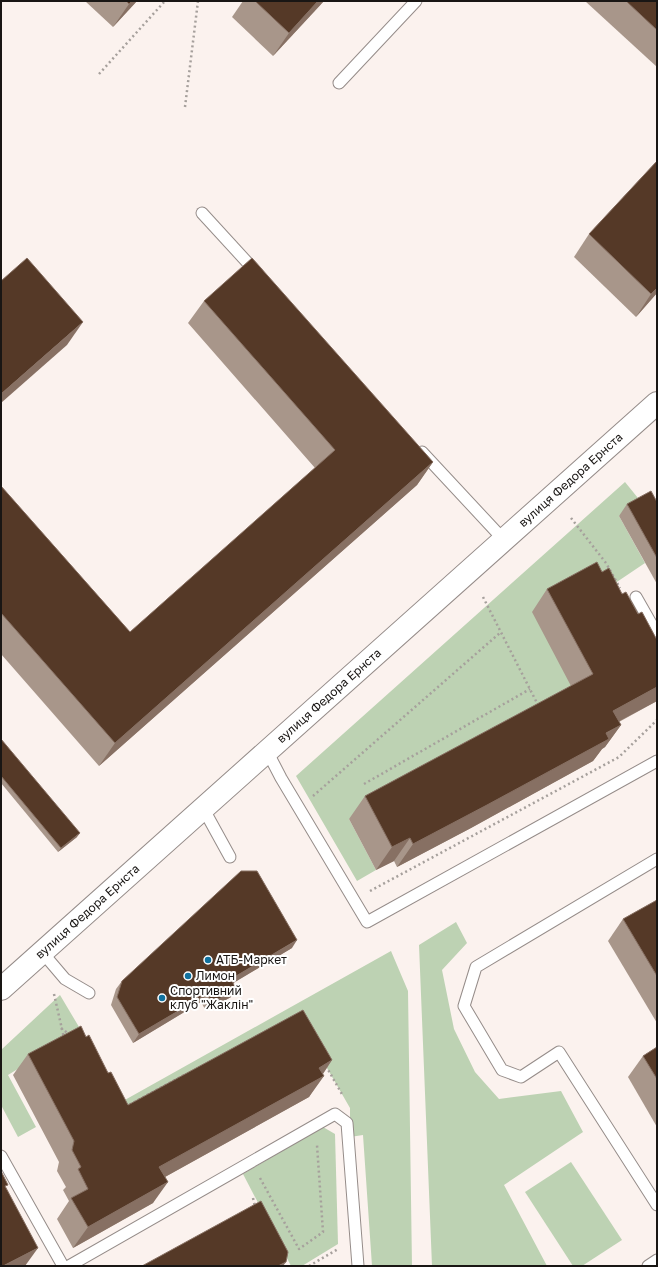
<svg xmlns="http://www.w3.org/2000/svg" width="658" height="1267" font-family="'Golos Text',sans-serif">
<rect width="100%" height="100%" fill="#fbf2ee"/>
<g fill="#bdd2b3">
<path d="M625 482 642 503 619 516 645 563 596 596 573 690 349 819 376 870 357 881 296 776Z"/>
<path d="M456 922 467 943 442 970 454 1029 475 1072 499 1099 561 1091 583 1132 504 1185 547 1266H432L419 945Z"/>
<path d="M391 951 408 991 412 1266H372L363 1135 350 1137V1108L300 1021 118 1119 68 1038 8 1075 36 1127 18 1137 1 1105V1050L60 995 123 1101Z"/>
<path d="M323 1127 335 1134 338 1244 302 1266H291L243 1174Z"/>
<path d="M571 1162 622 1240 582 1266H573L525 1192Z"/>
</g>
<g fill="none" stroke-linecap="round" stroke-linejoin="round">
<g stroke="#958c89" stroke-width="13">
<g id="service">
<path d="M339 83 416 1"/>
<path d="M202 213 257 273"/>
<path d="M422 452 503 539"/>
<path d="M636 597 657 634"/>
<path d="M267 751 281 778 367 922 657 761"/>
<path d="M203 808 230 857"/>
<path d="M657 859 476 967 464 1006 502 1070 521 1077 559 1052 657 1205"/>
<path d="M42 952 65 979 89 993"/>
<path d="M1 1156 63 1266"/>
<path d="M69 1266 335 1114 347 1123 358 1266"/>
<path d="M648 1266 657 1260"/>
</g>
</g>
<g stroke="#958c89" stroke-width="24">
<g id="tertiary">
<path id="s1" d="M1 989 657 403"/>
</g>
</g>
<g stroke="#a6a09c" stroke-width="2.5" stroke-dasharray="2 3" stroke-linecap="butt">
<path d="M99 74 165 1"/>
<path d="M185 107 198 1"/>
<path d="M571 518 606 563 620 588"/>
<path d="M483 597 538 705"/>
<path d="M364 784 530 689"/>
<path d="M313 796 501 632"/>
<path d="M370 891 619 757 657 720"/>
<path d="M54 994 64 1038"/>
<path d="M61 1028 70 1035"/>
<path d="M326 1066 343 1096"/>
<path d="M125 1107 186 1074"/>
<path d="M260 1178 299 1249 323 1232 317 1145"/>
<path d="M253 1198 255 1207"/>
<path d="M309 1266 338 1249"/>
</g>
<use href="#service" stroke="#fff" stroke-width="11"/>
<use href="#tertiary" stroke="#fff" stroke-width="22"/>
</g>
<g fill="#a8968a">
<path d="M85 1H137L113 27Z"/>
<path d="M243 1H324L273 56 232 17Z"/>
<path d="M585 1H657V67Z"/>
<path d="M657 161V293L636 317 574 257 589 234Z"/>
<path d="M204 301 433 462 417 485 99 766 1 654V486L130 632 315 468 188 323Z"/>
<path d="M657 502V584L619 516 627 504Z"/>
<path d="M602 572 622 594 657 640V701L619 722 621 725 605 747 602 749 593 761 471 828 397 867 394 861 376 870 349 819 365 796 571 686 532 612 547 589Z"/>
<path d="M1 739 77 837 58 852 1 783Z"/>
<path d="M657 900V1023L608 941 623 919Z"/>
<path d="M292 948 233 983 231 997 206 1011 201 1002 133 1043 111 1005 116 989 122 981Z"/>
<path d="M86 1037 128 1105 332 1060 323 1074 309 1097 165 1177 153 1203 73 1248 57 1219 69 1201 63 1190 66 1187 57 1171 59 1162 13 1075 28 1054Z"/>
<path d="M657 1047V1127L628 1077 643 1056Z"/>
</g>
<g fill="#877063">
<path d="M132 1H137L113 27 129 4Z"/>
<path d="M318 1H324L273 56 289 33Z"/>
<path d="M657 288V293L636 317 651 294Z"/>
<path d="M83 322 67 345 1 403V394Z"/>
<path d="M433 462 417 485 99 766 115 743Z"/>
<path d="M657 687V701L597 733 613 711Z"/>
<path d="M621 725 605 747 602 749 593 761 471 828 397 867 413 844Z"/>
<path d="M80 833 77 837 58 852 61 848Z"/>
<path d="M410 838 394 861 376 870 392 847Z"/>
<path d="M297 940 292 948 225 988 231 979Z"/>
<path d="M236 989 231 997 206 1011 212 1003Z"/>
<path d="M207 994 201 1002 133 1043 139 1034Z"/>
<path d="M332 1060 320 1078 324 1076 309 1097 145 1188 159 1167 319 1068Z"/>
<path d="M168 1182 153 1203 73 1248 88 1227Z"/>
<path d="M38 1248 25 1266H3Z"/>
<path d="M286 1262 283 1266H278Z"/>
</g>
<g fill="#553927" stroke="#877063">
<path d="M126 1H132L129 4Z"/>
<path d="M255 1H318L289 33Z"/>
<path d="M626 1H657V30Z"/>
<path d="M657 161V288L651 294 589 234Z"/>
<path d="M27 258 83 322 1 394V281Z"/>
<path d="M252 258 433 462 115 743 1 613V486L130 632 335 450 204 301Z"/>
<path d="M651 491 657 502V558L627 504Z"/>
<path d="M597 562 602 572 609 568 622 594 626 592 638 614 642 612 657 640V687L613 711 621 725 606 733 609 739 487 805 413 844 410 838 392 847 365 796 593 674 547 589Z"/>
<path d="M1 739 80 833 61 848 1 776Z"/>
<path d="M241 871H257L297 940 231 979 236 989 212 1003 207 994 139 1034 117 997 122 981Z"/>
<path d="M657 900V976L623 919Z"/>
<path d="M303 1010 332 1060 319 1068 324 1076 159 1167 168 1182 88 1227 71 1198 88 1189 78 1169 81 1167 72 1150 74 1141 28 1054 81 1026 86 1037 89 1035 108 1073 111 1072 128 1105Z"/>
<path d="M657 1047V1079L643 1056Z"/>
<path d="M1 1171 8 1185 5 1186 38 1248 3 1266H1Z"/>
<path d="M261 1201 288 1252 286 1262 278 1266H142Z"/>
</g>
<g fill="#11729f" stroke="#fff" stroke-width="1.5">
<circle cx="208" cy="960" r="4"/>
<circle cx="188" cy="976" r="4"/>
<circle cx="162" cy="998" r="4"/>
</g>
<g text-anchor="middle" stroke-width="4" stroke-linejoin="round" paint-order="stroke">
<g font-size="12" fill="#191614" stroke="#fff">
<text dy="4" stroke="none"><textPath href="#s1" startOffset="764">вулиця Федора Ернста</textPath></text>
<text dy="4" stroke="none"><textPath href="#s1" startOffset="440">вулиця Федора Ернста</textPath></text>
<text dy="4" stroke="none"><textPath href="#s1" startOffset="116">вулиця Федора Ернста</textPath></text>
</g>
<g font-size="12" fill="#191614" stroke="#fff" text-anchor="start">
<text x="216" y="964">АТБ-Маркет</text>
<text x="196" y="980">Лимон</text>
<text x="170" y="995">Спортивний<tspan x="170" dy="14">клуб "Жаклін"</tspan></text>
</g>
</g>
<rect width="658" height="1267" fill="none" stroke="#191614" stroke-width="4"/>
</svg>
